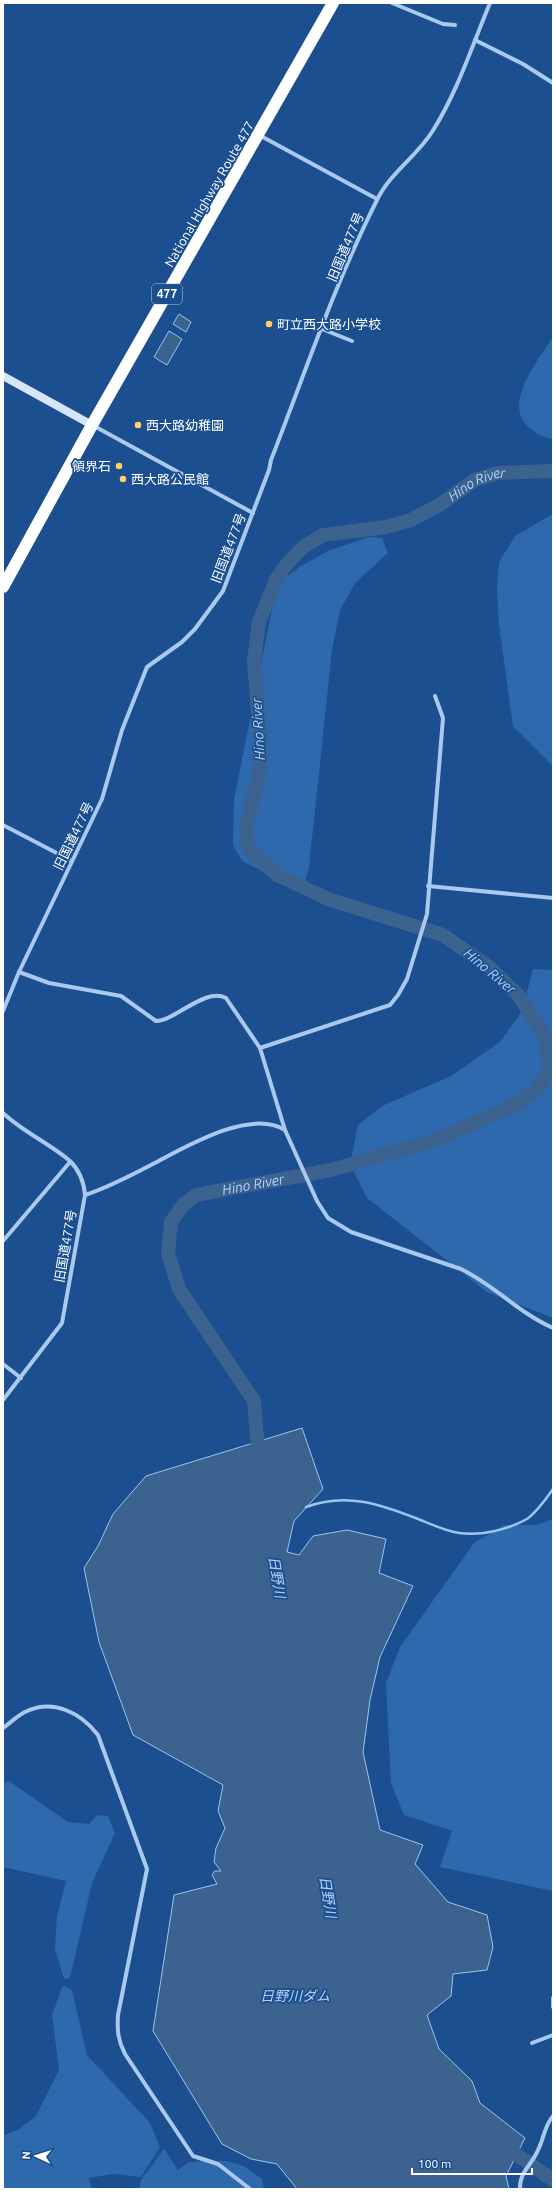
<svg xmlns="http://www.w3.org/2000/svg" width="556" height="2192" font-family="Ubuntu,'Noto Sans JP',sans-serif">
<rect width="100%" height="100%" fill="#1b4f8f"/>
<g fill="#2e69ad">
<path d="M553 337V439C543 437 538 435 531 429 500 406 538 361 553 337Z"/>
<path d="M553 514V766L513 726 499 625 497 589 499 562 515 536Z"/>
<path d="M369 537 382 538 388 553 355 583 340 610 332 650 309 867 305 882 290 885 242 861 233 845 234 800 277 584 301 566 328 551Z"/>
<path d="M533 969 553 970V1318L487 1292 367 1198 350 1164 358 1125 382 1106 451 1076 500 1042 522 1011Z"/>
<path d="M553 1519V1891L440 1867 452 1831 404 1815 391 1783 386 1683 400 1647 474 1543 504 1525H536Z"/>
<path d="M9 1781 68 1822 89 1824 97 1815 108 1816 115 1833 92 1883 70 1978 64 1979 55 1949 57 1916 66 1881 3 1867V1783Z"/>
<path d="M63 1985 72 1990 87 2055 150 2123 160 2147 141 2177 113 2174 89 2178 92 2189H3V2136L19 2129 36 2116 59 2070 52 2015Z"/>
<path d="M164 2149 178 2170 189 2162 227 2161 244 2166 262 2179 264 2189H139L141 2180Z"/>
</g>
<g fill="#3c6290" stroke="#9cc4f0">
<path d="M179 314 191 322 186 332 173 324Z"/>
<path d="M169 331 182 339 167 365 154 357Z"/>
<path d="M302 1428 323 1489 294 1521 287 1552 299 1555 313 1536 347 1530 386 1539 379 1573 413 1586 380 1657 370 1700 363 1752 380 1830 423 1845 415 1864 448 1902 487 1915 493 1947 487 1970 453 1974 451 1996 427 2015 439 2049 472 2081 480 2103 525 2138 506 2176 509 2189H297L277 2164 251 2159 222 2144 153 2031 174 1895 217 1884 212 1875 215 1871H221L214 1862 216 1848 225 1828 218 1811 223 1785 133 1735 99 1642 84 1568 98 1546 113 1514 146 1476Z"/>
</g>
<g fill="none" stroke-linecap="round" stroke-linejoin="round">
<path stroke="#9cc4f0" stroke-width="2.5" d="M306 1507C346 1492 380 1504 418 1519 431 1524 445 1531 459 1533 481 1536 507 1530 527 1519 537 1512 546 1499 553 1489"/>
<g stroke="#3c6290" stroke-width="14">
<path id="s1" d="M259 1461 254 1401 179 1289 168 1253 171 1222 182 1206 196 1195 331 1170 439 1139 517 1104 538 1088 547 1075 549 1066 545 1037 519 996 489 967 443 935 328 899 277 875 253 853 247 843V822L259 775 261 748 254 662 259 622 276 580 286 565 303 547 323 535 386 527 411 520 439 505 475 480 497 473 553 471"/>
<path d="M501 2144 553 2180"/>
</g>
<g stroke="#a9c9ee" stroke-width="4">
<path d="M392 3 443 24 455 25"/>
<path d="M475 40 523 64 553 83"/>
<path d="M259 135 377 199"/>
<path d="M322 329 352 341"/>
<path d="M94 426 253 513"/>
<path d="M3 825 72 861"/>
<path d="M428 886 553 898"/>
<path d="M19 972 49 983 121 996 156 1021C175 1021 205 987 226 998L260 1048 285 1130 317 1201 328 1218 351 1232 461 1269C494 1285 519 1313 553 1328"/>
<path d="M3 1011 19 972 102 799 122 730 147 667 182 642 195 629 223 591 269 470 271 460C305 373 335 283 377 200 390 173 416 157 432 132 457 93 472 46 490 3"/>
<path d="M260 1048 390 1005 398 995 407 979 427 914 443 718 435 696"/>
<path d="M3 1113C23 1132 49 1143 70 1161 79 1170 84 1182 85 1195L62 1323 3 1400"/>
<path d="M85 1195C107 1188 130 1176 151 1165 184 1148 249 1108 285 1130"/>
<path d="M3 1241 70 1162"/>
<path d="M3 1364 21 1378"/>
<path d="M3 1728C10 1723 17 1716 25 1712 53 1698 81 1713 98 1735L147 1869 118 2015C117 2030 118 2041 125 2054L193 2156 218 2164 250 2189"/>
<path d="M553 1998V2007"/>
<path d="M532 2043 553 2035"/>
<path d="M520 2189C519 2172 532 2165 538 2150 544 2139 544 2126 553 2116"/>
</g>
<path stroke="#d6e6fa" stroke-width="8" d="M3 376 92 425"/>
<path stroke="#fff" stroke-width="12" d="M3 587 92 425 333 3"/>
</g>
<g fill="#ffd166" stroke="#1b4f8f" stroke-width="1.5">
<circle cx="269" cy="324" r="4"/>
<circle cx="138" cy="425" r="4"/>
<circle cx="119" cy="466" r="4"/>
<circle cx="123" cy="479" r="4"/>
</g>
<g text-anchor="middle" stroke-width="3.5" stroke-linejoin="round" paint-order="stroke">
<rect fill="#1b4f8f" stroke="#bbcadd" stroke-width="1" x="152" y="284" width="30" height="20" rx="3"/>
<g font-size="12" font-weight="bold" fill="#fff">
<text x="167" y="298">477</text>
</g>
<g font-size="13" fill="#fff" stroke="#1b4f8f">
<text transform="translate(209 194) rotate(-60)" y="5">National Highway Route 477</text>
<text transform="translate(345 247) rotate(-67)" y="5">旧国道477号</text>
<text transform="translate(228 548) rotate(-69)" y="5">旧国道477号</text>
<text transform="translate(73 836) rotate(-64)" y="5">旧国道477号</text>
<text transform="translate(65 1246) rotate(-80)" y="5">旧国道477号</text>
</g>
<g font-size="13" fill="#fff" stroke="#1b4f8f" text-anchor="start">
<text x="277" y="329">町立西大路小学校</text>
<text x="146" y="430">西大路幼稚園</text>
<text x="111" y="471" text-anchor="end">領界石</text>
<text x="131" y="484">西大路公民館</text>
</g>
<g font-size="14" font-style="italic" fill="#b5d3f5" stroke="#1b4f8f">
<text dy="5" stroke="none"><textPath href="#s1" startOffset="1584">Hino River</textPath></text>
<text transform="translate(258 729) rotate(-93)" y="5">Hino River</text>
<text transform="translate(490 971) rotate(40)" y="5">Hino River</text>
<text dy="5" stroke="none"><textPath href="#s1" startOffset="359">Hino River</textPath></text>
<text transform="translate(277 1577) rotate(81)" y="5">日野川</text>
<text transform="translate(328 1897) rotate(81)" y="5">日野川</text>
<text x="295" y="2001">日野川ダム</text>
</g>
</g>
<rect width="556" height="2192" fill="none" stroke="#ffffff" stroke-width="8"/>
<g transform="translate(36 2156) rotate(274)" stroke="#1b4f8f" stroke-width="3" paint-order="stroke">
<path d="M0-3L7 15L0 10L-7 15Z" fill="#ffffff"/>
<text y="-6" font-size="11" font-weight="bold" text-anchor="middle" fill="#ffffff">N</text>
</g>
<path d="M412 2168v6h120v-6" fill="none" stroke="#ffffff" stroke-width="2"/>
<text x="418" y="2168" font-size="12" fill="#ffffff" stroke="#1b4f8f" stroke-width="3" paint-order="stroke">100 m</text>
</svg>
